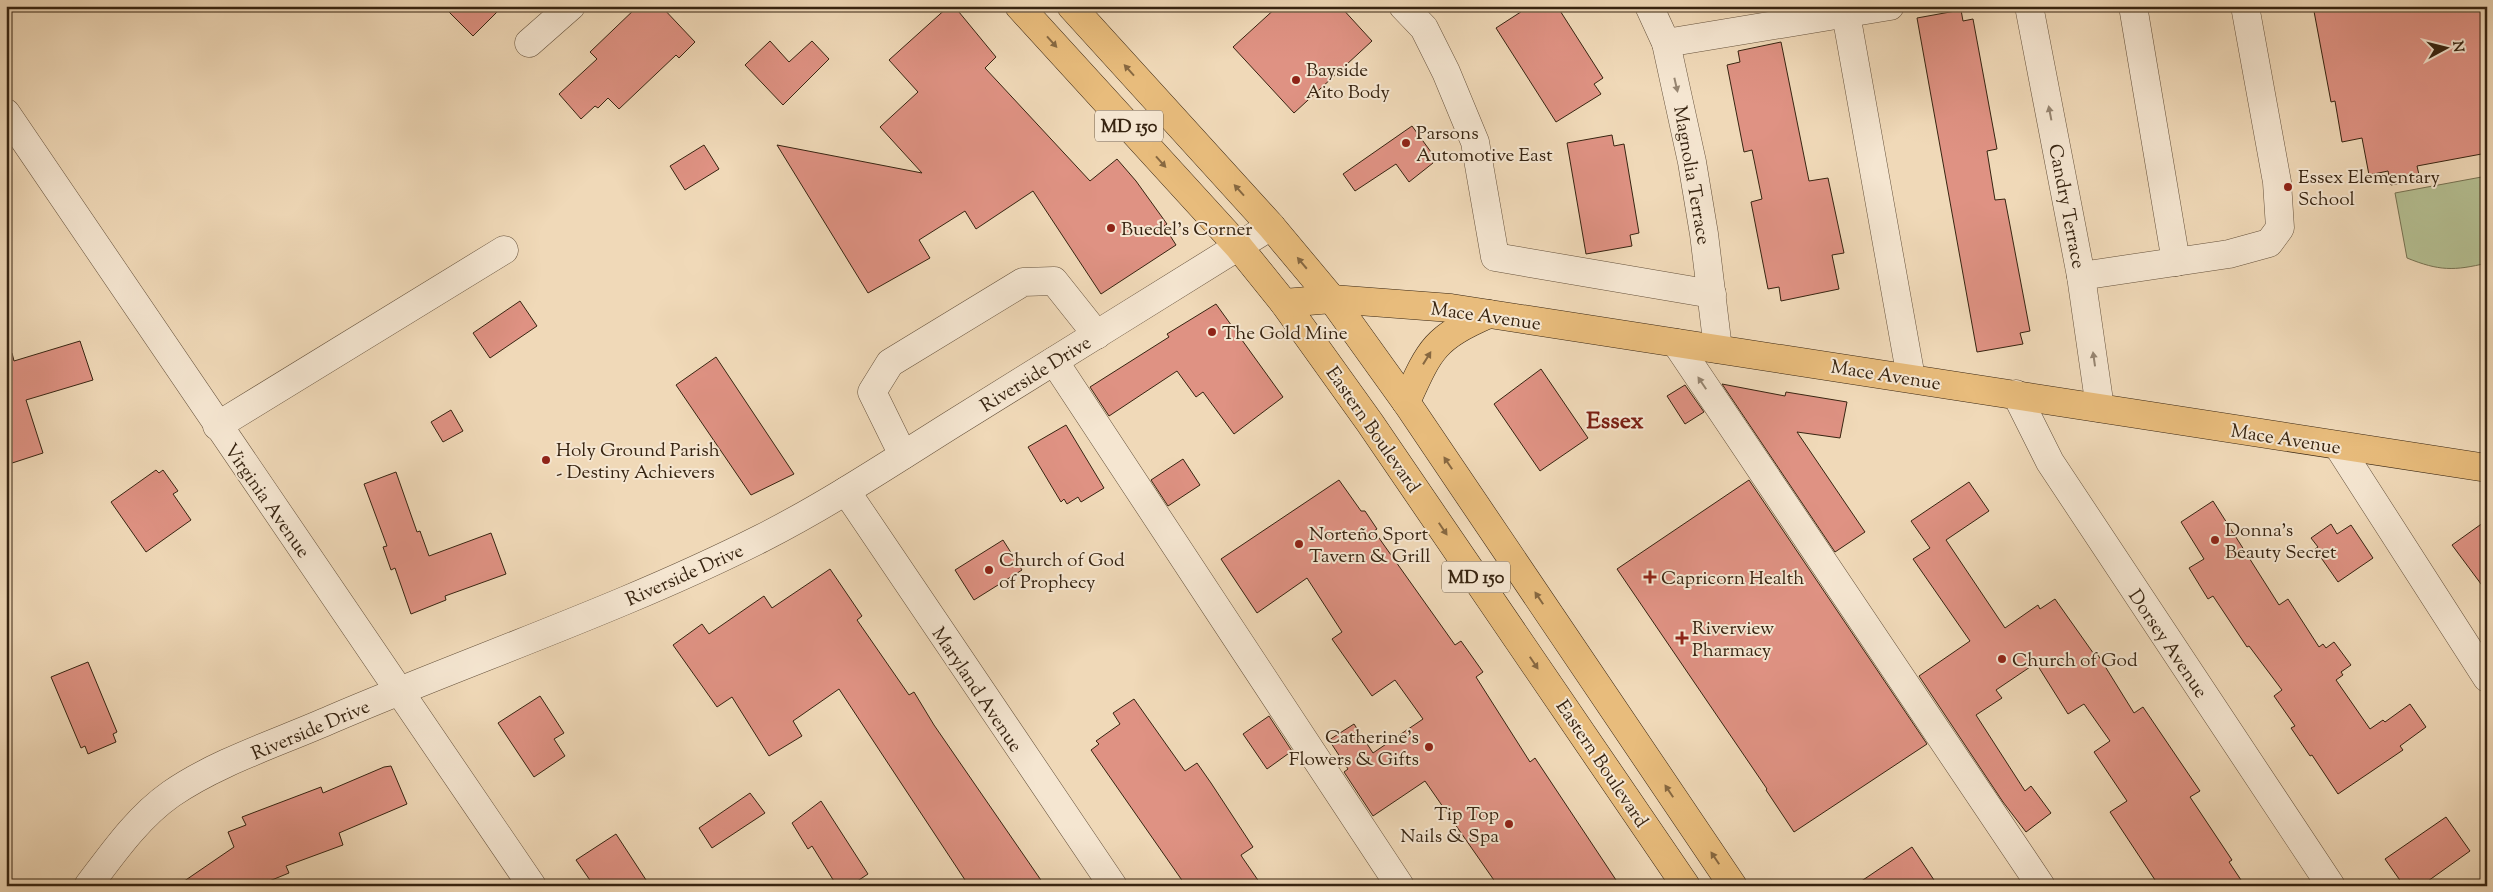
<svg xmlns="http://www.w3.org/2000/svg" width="2493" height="892" font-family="'Sorts Mill Goudy',serif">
<rect width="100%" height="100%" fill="#f0d9b8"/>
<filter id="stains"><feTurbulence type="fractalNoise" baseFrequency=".004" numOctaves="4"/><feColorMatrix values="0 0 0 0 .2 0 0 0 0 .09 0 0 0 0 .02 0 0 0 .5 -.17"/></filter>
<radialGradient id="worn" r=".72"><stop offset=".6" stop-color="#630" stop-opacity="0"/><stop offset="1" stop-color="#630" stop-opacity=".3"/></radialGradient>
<path fill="#b5c093" stroke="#767252" d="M2487 176V263C2454 271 2439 271 2407 258L2395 193Z"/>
<g fill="#df9283" stroke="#372411">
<path d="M443 6H503L473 36Z"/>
<path d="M638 6H661L695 42 679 58 676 55 619 109 608 98 598 108 595 106 581 119 559 94 597 59 590 52Z"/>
<path d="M949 6H954L996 57 985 68 1090 181 1117 159 1136 181 1167 224 1164 226 1176 245 1101 294 1033 191 976 229 965 211 919 240 930 258 868 293 777 145 922 173 880 127 918 92 889 60Z"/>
<path d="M1278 6H1340L1372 41 1294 113 1233 47Z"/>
<path d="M1530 6H1557L1603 78 1594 84 1601 94 1556 122 1496 28Z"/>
<path d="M2313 6H2487V153L2417 166 2420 179 2391 185 2388 171 2369 175 2362 138 2342 142 2335 101 2331 102Z"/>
<path d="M1961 10 1963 21 1973 19 1997 149 1987 151 1995 200 2005 199 2030 331 2020 333 2023 344 1977 352 1917 18Z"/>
<path d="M770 41 789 62 812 41 829 59 783 105 745 65Z"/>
<path d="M1781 42 1809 181 1828 178 1844 253 1832 255 1839 289 1781 301 1779 287 1768 289 1751 202 1762 199 1752 150 1744 152 1727 65 1740 62 1738 51Z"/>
<path d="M1412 126 1431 152 1433 163 1409 182 1396 164 1355 191 1343 174Z"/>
<path d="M1612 135 1614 146 1624 144 1639 233 1630 235 1632 246 1586 254 1567 143Z"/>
<path d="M704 145 719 169 685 190 670 166Z"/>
<path d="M520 301 537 326 490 358 473 333Z"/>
<path d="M1216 304 1283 397 1234 434 1203 392 1196 397 1177 371 1109 416 1090 387 1169 337 1167 334Z"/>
<path d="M80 341 93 380 26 400 43 453 6 465V354L12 353 14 361Z"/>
<path d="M716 357 794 474 751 495 676 385Z"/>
<path d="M1541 369 1588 438 1540 471 1494 404Z"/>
<path d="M1722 384 1785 396 1786 392 1847 402 1840 438 1797 432 1865 532 1835 552Z"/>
<path d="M1685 385 1704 412 1685 424 1667 396Z"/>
<path d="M451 410 463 431 443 442 431 422Z"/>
<path d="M1066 425 1104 488 1081 502 1078 497 1067 504 1064 499 1061 502 1028 447Z"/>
<path d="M1183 459 1200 485 1168 506 1151 480Z"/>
<path d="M156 470 159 473 163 470 178 491 173 494 191 520 146 552 111 502Z"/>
<path d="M396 472 417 532 420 531 429 556 491 533 506 574 445 596 446 600 411 614 395 568 391 570 383 547 387 546 364 484Z"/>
<path d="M1339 480 1361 511H1365L1377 529 1374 531 1455 645 1461 641 1483 672 1476 677 1530 762 1535 758 1620 886H1498L1425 781 1373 816 1344 772 1348 769 1329 740 1354 724 1373 753 1423 719 1395 680 1372 696 1332 639 1342 632 1307 578 1257 613 1221 559Z"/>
<path d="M1749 480 1927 744 1794 832 1766 790 1767 789 1617 569Z"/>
<path d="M1969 482 1989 511 1946 540 2005 628 2038 605 2040 609 2055 599 2096 657 2098 655 2134 713 2143 707 2200 791 2190 797 2232 860 2229 862 2245 886H2159L2110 812 2127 801 2094 752 2110 741 2084 704 2068 714 2036 663 1996 690 2002 698 1976 715 2025 791 2031 786 2051 813 2026 832 2003 802 1919 676 1970 641 1913 559 1930 548 1911 521Z"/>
<path d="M2213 501 2279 605 2288 599 2319 647 2323 644 2326 648 2334 642 2351 665 2341 672 2343 675 2336 680 2370 729 2383 720 2385 722 2410 704 2426 727 2400 746 2403 750 2338 794 2312 755 2310 756 2291 728 2295 726 2274 696 2282 690 2249 646 2247 647 2213 596 2208 599 2189 568 2204 559 2181 522Z"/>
<path d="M2487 520V592L2452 545Z"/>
<path d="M2331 524 2337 534 2351 525 2373 558 2338 582 2315 549 2318 547 2311 538Z"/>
<path d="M1003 540 1022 570 974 600 955 570Z"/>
<path d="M830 569 862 616 857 620 909 695 914 692 934 725 1045 886H969L839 689 793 721 802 736 769 756 732 697 717 707 673 645 702 624 709 634 764 596 772 608Z"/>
<path d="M88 662 117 732 113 734 116 742 88 754 85 746 81 748 51 677Z"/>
<path d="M540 696 564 733 554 739 565 756 534 777 498 723Z"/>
<path d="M1134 699 1185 771 1197 763 1211 783 1253 847 1241 855 1242 857 1262 886H1186L1091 750 1099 744 1096 741 1120 724 1113 713Z"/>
<path d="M1269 716 1292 751 1267 769 1243 734Z"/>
<path d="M391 766 407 804 339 833 343 845 286 866 289 873 257 886H177L234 847 228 832 246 825 242 817 321 787 323 793 384 767Z"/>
<path d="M750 793 765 813 712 848 699 828Z"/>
<path d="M821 801 868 874 850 886H837L812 846 808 849 792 823Z"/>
<path d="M2446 817 2470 851 2421 886H2404L2385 859Z"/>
<path d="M616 834 650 886H594L576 860Z"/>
<path d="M1912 847 1938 886H1854Z"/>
</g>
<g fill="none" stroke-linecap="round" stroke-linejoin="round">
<g stroke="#65513b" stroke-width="29">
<g id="minor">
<path d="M1403 6 1424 28 1446 72 1475 142 1495 257 1712 294"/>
<path d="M1649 6 1666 43 1692 162 1704 234 1718 349"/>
<path d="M2029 6 2081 276 2100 408"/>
<path d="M2133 6 2176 262"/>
<path d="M1846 14 1911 378"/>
<path d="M529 43 571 6"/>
<path d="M1666 43 1890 6"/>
<path d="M6 113 532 886"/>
<path d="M2081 276 2229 254 2269 243 2280 228 2277 182 2245 6"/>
<path d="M1676 343 2041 886"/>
<path d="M1054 361 1400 886"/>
<path d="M2016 394 2050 462 2331 886"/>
<path d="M217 426 504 250"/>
<path d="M2338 446 2487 678"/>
<path d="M903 455 872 392 890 363 1023 282 1054 281 1097 335"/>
<path d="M846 491 1113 886"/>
<path d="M88 886C113 853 137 818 171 794 217 762 280 742 332 719 475 658 623 608 762 538 827 505 889 464 951 425 1058 359 1164 292 1271 226"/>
</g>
</g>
<g stroke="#372411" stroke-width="29">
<g id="major">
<path d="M1019 6 1238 246 1284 303 1370 423 1686 886"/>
<path d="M1071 6 1271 226 1332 299 1406 402 1733 886"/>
<path d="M1284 303 1332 299 1451 308 2487 468"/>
<path d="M1406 402C1430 349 1434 338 1489 314"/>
</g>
</g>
<use href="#minor" stroke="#f5e6d1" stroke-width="28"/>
<use href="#major" stroke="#e8bc7c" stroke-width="28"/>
</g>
<defs><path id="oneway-solid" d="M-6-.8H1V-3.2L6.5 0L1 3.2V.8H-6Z" transform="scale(1.25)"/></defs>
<g fill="#876841">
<use href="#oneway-solid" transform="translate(1052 42) rotate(48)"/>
<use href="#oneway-solid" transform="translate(1129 70) rotate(-132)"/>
<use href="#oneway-solid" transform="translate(1161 162) rotate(48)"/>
<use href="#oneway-solid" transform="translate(1239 190) rotate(-132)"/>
<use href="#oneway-solid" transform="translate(1302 263) rotate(-130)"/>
<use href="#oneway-solid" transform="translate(1427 358) rotate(-58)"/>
<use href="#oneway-solid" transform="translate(1448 463) rotate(-124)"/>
<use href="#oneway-solid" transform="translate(1443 529) rotate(56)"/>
<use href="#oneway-solid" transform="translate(1539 598) rotate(-124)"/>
<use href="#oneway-solid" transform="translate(1534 663) rotate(56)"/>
<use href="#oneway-solid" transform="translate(1669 791) rotate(-124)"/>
<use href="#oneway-solid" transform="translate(1715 858) rotate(-124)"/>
</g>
<g fill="#968571">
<use href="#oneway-solid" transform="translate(1676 85) rotate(77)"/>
<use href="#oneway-solid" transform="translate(2050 113) rotate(-101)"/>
<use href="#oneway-solid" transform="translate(2094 359) rotate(-98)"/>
<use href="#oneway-solid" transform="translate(1702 383) rotate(-124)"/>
</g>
<g fill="#8f2418" stroke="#f5e6d1" stroke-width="2">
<circle cx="1296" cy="80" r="5"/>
<circle cx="1406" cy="143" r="5"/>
<circle cx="2288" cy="187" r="5"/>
<circle cx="1111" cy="228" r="5"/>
<circle cx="1212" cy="332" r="5"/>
<circle cx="546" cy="460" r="5"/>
<circle cx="2215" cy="540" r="5"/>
<circle cx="1299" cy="544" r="5"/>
<circle cx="989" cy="570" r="5"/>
<path d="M1647.5 569.5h5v5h5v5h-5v5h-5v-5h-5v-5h5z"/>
<path d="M1679.5 630.5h5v5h5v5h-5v5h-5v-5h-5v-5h5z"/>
<circle cx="2002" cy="659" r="5"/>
<circle cx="1429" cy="747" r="5"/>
<circle cx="1509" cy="824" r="5"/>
</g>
<g text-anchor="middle" stroke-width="4" stroke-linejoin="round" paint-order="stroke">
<g fill="#f5e6d1" stroke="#705e4b" stroke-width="1">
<rect x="1095" y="110.5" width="68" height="31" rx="4"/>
<rect x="1442" y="561.5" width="68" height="31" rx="4"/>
</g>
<g font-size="18" font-weight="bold" fill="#372411">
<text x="1129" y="132">MD 150</text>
<text x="1476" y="583">MD 150</text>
</g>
<g font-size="19" fill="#372411" stroke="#f5e6d1" text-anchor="start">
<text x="1306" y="76">Bayside<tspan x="1306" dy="22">Aito Body</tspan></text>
<text x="1416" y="139">Parsons<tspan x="1416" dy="22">Automotive East</tspan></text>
<text x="2298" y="183">Essex Elementary<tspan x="2298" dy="22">School</tspan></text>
<text x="1121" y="235">Buedel’s Corner</text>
<text x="1222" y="339">The Gold Mine</text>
<text x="556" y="456">Holy Ground Parish<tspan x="556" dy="22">- Destiny Achievers</tspan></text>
<text x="2225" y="536">Donna’s<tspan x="2225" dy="22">Beauty Secret</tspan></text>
<text x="1309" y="540">Norteño Sport<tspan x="1309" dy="22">Tavern &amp; Grill</tspan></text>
<text x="999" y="566">Church of God<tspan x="999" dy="22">of Prophecy</tspan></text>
<text x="1661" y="584">Capricorn Health</text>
<text x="1692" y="634">Riverview<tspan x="1692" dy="22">Pharmacy</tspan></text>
<text x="2012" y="666">Church of God</text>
<text x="1419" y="743" text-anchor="end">Catherine’s<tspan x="1419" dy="22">Flowers &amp; Gifts</tspan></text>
<text x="1499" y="820" text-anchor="end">Tip Top<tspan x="1499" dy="22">Nails &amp; Spa</tspan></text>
</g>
<g font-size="19" fill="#372411" stroke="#f5e6d1">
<text transform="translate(1693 175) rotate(80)" y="7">Magnolia Terrace</text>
<text transform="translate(2068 206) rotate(79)" y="7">Candry Terrace</text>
<text transform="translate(1486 315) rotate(8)" y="7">Mace Avenue</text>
<text transform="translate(1035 373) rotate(-32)" y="7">Riverside Drive</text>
<text transform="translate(1886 374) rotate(9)" y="7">Mace Avenue</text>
<text transform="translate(1374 429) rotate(55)" y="7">Eastern Boulevard</text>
<text transform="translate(2286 438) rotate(9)" y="7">Mace Avenue</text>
<text transform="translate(268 500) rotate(55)" y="7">Virginia Avenue</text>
<text transform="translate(684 574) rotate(-24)" y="7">Riverside Drive</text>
<text transform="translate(2169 643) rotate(56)" y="7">Dorsey Avenue</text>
<text transform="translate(978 689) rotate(56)" y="7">Maryland Avenue</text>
<text transform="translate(310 729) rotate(-23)" y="7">Riverside Drive</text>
<text transform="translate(1603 763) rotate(56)" y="7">Eastern Boulevard</text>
</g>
<g font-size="24" font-weight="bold" fill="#7a1f14" stroke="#f5e6d1">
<text x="1615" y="428">Essex</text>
</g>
</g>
<rect width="2493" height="892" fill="none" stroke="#f0d9b8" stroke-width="25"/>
<rect x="8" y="8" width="2478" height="877" fill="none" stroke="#372411" stroke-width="2.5"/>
<rect x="12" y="12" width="2468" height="867" fill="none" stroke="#372411"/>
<g transform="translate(2446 48) rotate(83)" stroke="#f5e6d1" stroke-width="4" paint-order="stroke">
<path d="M0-4L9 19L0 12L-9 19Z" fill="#372411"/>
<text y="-8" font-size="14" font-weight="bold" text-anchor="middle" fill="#372411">N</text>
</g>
<rect width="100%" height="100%" filter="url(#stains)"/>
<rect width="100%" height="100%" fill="url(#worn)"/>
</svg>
